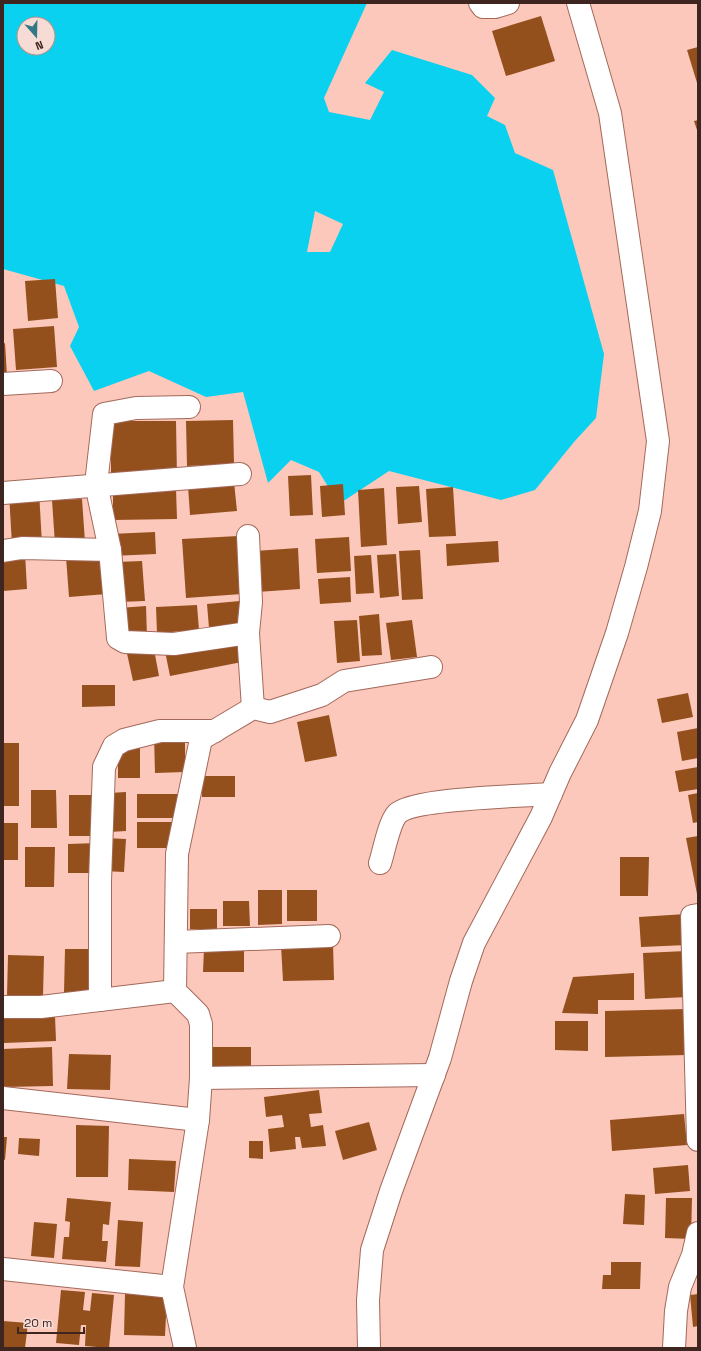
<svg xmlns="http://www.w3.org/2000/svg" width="701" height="1351" font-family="'Space Grotesk',sans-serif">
<rect width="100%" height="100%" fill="#fcc8bb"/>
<path fill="#0ad1f0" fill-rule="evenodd" d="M3 3H367L324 98 329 112 370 120 384 92 365 83 392 50 472 75 495 98 487 116 505 125 515 153 553 170 604 354 596 418 574 442 535 490 501 500 389 471 339 504 319 472 291 460 268 483 243 392 206 397 149 371 94 391 70 346 79 327 64 286 3 269ZM24 24H48V48H24ZM315 211 343 224 330 252H307Z"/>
<g fill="#93501c">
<path d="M541 16 555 61 506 76 492 31Z"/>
<path d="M698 47V86L687 50Z"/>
<path d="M698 120V133L694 121Z"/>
<path d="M55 279 58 318 28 321 25 281Z"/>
<path d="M54 326 57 367 16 370 13 329Z"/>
<path d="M5 343 7 376H3V344Z"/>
<path d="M233 420 234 464 187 466 186 421Z"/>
<path d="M111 421H176L177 478H111Z"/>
<path d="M311 475 313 515 290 516 288 476Z"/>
<path d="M234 482 237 511 190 515 188 486Z"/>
<path d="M343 484 345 515 322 517 320 486Z"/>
<path d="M419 486 422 522 398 524 396 487Z"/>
<path d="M453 487 456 536 429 537 426 489Z"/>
<path d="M384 488 387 545 361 547 358 490Z"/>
<path d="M113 489H176L177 519 113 520Z"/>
<path d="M39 491 42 544 12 545 9 493Z"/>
<path d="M82 499 85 542 55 544 52 500Z"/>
<path d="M155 532 156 554 112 556 110 534Z"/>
<path d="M238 536 242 594 186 598 182 539Z"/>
<path d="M349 537 351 571 317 573 315 539Z"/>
<path d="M498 541 499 562 447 566 446 544Z"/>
<path d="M298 548 300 589 257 592 255 551Z"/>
<path d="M420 550 423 599 402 600 399 551Z"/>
<path d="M25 553 27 589 3 591V554Z"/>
<path d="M396 554 399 596 380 598 377 555Z"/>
<path d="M105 555 107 594 69 597 66 557Z"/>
<path d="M371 555 374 593 356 594 354 556Z"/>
<path d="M142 561 145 601 118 602 116 562Z"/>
<path d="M350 577 351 602 320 604 318 579Z"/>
<path d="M240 601 242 625 209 628 207 604Z"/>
<path d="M197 605 199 630 157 633 156 607Z"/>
<path d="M146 606 147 637 121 639 119 608Z"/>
<path d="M379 614 382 655 362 656 359 616Z"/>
<path d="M357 620 360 661 337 663 334 621Z"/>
<path d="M412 620 417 657 391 660 386 623Z"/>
<path d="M237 636 242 662 170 676 165 651Z"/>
<path d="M153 644 159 676 133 681 126 649Z"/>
<path d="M82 685H115V706L82 707Z"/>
<path d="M688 693 693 717 662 723 657 699Z"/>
<path d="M329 715 337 756 305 762 297 722Z"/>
<path d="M698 728V758L682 761 677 732Z"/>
<path d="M154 735H185V772L155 773Z"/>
<rect x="3" y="743" width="16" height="63"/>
<rect x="118" y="746" width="22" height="32"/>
<path d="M698 767V789L679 792 675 771Z"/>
<rect x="202" y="776" width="33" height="21"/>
<path d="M31 790H56L57 828H31Z"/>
<path d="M126 792V831L109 832V793Z"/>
<path d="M698 793V822L693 823 688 795Z"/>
<rect x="137" y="794" width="43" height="24"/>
<rect x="69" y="795" width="28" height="41"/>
<rect x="137" y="822" width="39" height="26"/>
<rect x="3" y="823" width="15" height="37"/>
<path d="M698 836V893L697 894 686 838Z"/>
<path d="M106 838 126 839 124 872 103 871Z"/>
<path d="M98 843V873H68V844Z"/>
<path d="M25 847H55L54 887H25Z"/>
<path d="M620 857H649L648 896H620Z"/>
<path d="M258 890H282V924L258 925Z"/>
<rect x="287" y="890" width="30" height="31"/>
<path d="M223 901H249L250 926H223Z"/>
<rect x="190" y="909" width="27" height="20"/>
<path d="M686 914 687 945 641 947 639 917Z"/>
<path d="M333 944 334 980 283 981 281 945Z"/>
<path d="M244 948V972H203L204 949Z"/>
<path d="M65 949H96L95 994 64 993Z"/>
<path d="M686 951 688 997 645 999 643 953Z"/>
<path d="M8 955 44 956 43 996H7Z"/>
<path d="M634 973V1000H598V1014L562 1013 573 977Z"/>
<path d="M687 1009V1055L605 1057V1011Z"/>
<path d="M55 1016 56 1041 4 1043 3 1018Z"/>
<path d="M555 1021H588V1051L555 1050Z"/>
<path d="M52 1047 53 1086 3 1087V1049Z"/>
<rect x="210" y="1047" width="41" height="22"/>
<path d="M69 1054 111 1055 110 1090 67 1089Z"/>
<path d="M319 1090 322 1113 309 1114 311 1127 323 1125 326 1146 302 1148 300 1137H295L296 1149 270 1152 268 1129 284 1127 282 1115 266 1117 264 1097Z"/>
<path d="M684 1114 687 1145 612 1151 610 1120Z"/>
<path d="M369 1122 377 1150 343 1160 335 1131Z"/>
<path d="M76 1125 109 1126 108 1177H76Z"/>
<path d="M3 1137H7L5 1160 3 1159Z"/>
<path d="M19 1138 40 1139 39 1156 18 1154Z"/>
<path d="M249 1141H263V1159L249 1158Z"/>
<path d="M129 1159 176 1161 174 1192 128 1190Z"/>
<path d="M688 1165 690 1191 655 1194 653 1168Z"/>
<path d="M625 1194 645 1195 644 1225 623 1224Z"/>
<path d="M67 1198 111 1202 109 1225 103 1224 102 1241H108L106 1262 62 1259 64 1237H69L70 1222 65 1221Z"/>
<path d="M666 1198H692L691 1239 665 1238Z"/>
<path d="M118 1220 143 1222 140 1267 115 1266Z"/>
<path d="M34 1222 57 1224 54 1258 31 1256Z"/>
<path d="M611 1262H641L640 1289H602L603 1275H611Z"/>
<path d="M61 1290 85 1292 83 1310 90 1311 92 1293 114 1295 109 1348 85 1346 86 1325H81L79 1345 56 1343Z"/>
<path d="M125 1294 167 1295 165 1336 124 1335Z"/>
<path d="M698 1294V1326L693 1327 690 1295Z"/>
<path d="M3 1321 28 1323 25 1348 3 1347Z"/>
</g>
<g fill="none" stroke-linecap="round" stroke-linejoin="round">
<g stroke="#a3695b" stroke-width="24">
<g id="street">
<path d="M480 3 483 7H495L508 3"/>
<path d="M3 384 51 381"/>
<path d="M189 407 136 408 104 414 96 484 110 550 118 638 125 642 174 644 248 633"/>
<path d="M3 493 240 474"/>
<path d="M248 536 251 602 248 633 253 708"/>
<path d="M3 551 22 548 110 550"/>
<path d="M380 863C384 851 389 823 397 814 412 798 525 796 551 794"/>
<path d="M698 915 692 916 698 1140"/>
<path d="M176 942 329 936"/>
<path d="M175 991 198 1014 201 1024V1078L198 1120 172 1287 185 1348"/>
<path d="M100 1000V881L104 767 114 746 124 740 160 731H215"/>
<path d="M3 1007H41L175 991 177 854 201 739 253 708 270 712 322 695 344 681 431 667"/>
<path d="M201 1078 434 1075"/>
<path d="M3 1098 198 1120"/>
<path d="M3 1269 172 1287"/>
<path d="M369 1348 368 1300 372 1250 391 1191 440 1058 461 981 474 943 541 817 560 773 587 720 617 633 636 567 650 511 658 441 610 113 578 3"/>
<path d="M674 1348 676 1311 680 1287 693 1255 698 1233"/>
</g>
</g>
<use href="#street" stroke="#fff" stroke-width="22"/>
</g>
<rect width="701" height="1351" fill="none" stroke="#3e251f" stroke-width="8"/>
<g transform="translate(36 36) rotate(160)"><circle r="19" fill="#f7dcd5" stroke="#ad938c"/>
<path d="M0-3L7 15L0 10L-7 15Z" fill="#337886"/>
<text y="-6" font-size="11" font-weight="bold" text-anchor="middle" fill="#3e251f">N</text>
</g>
<path d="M18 1327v6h66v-6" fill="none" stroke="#3e251f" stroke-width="2"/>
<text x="24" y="1327" font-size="12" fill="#3e251f" stroke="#f7dcd5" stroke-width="3" paint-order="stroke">20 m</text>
</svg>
